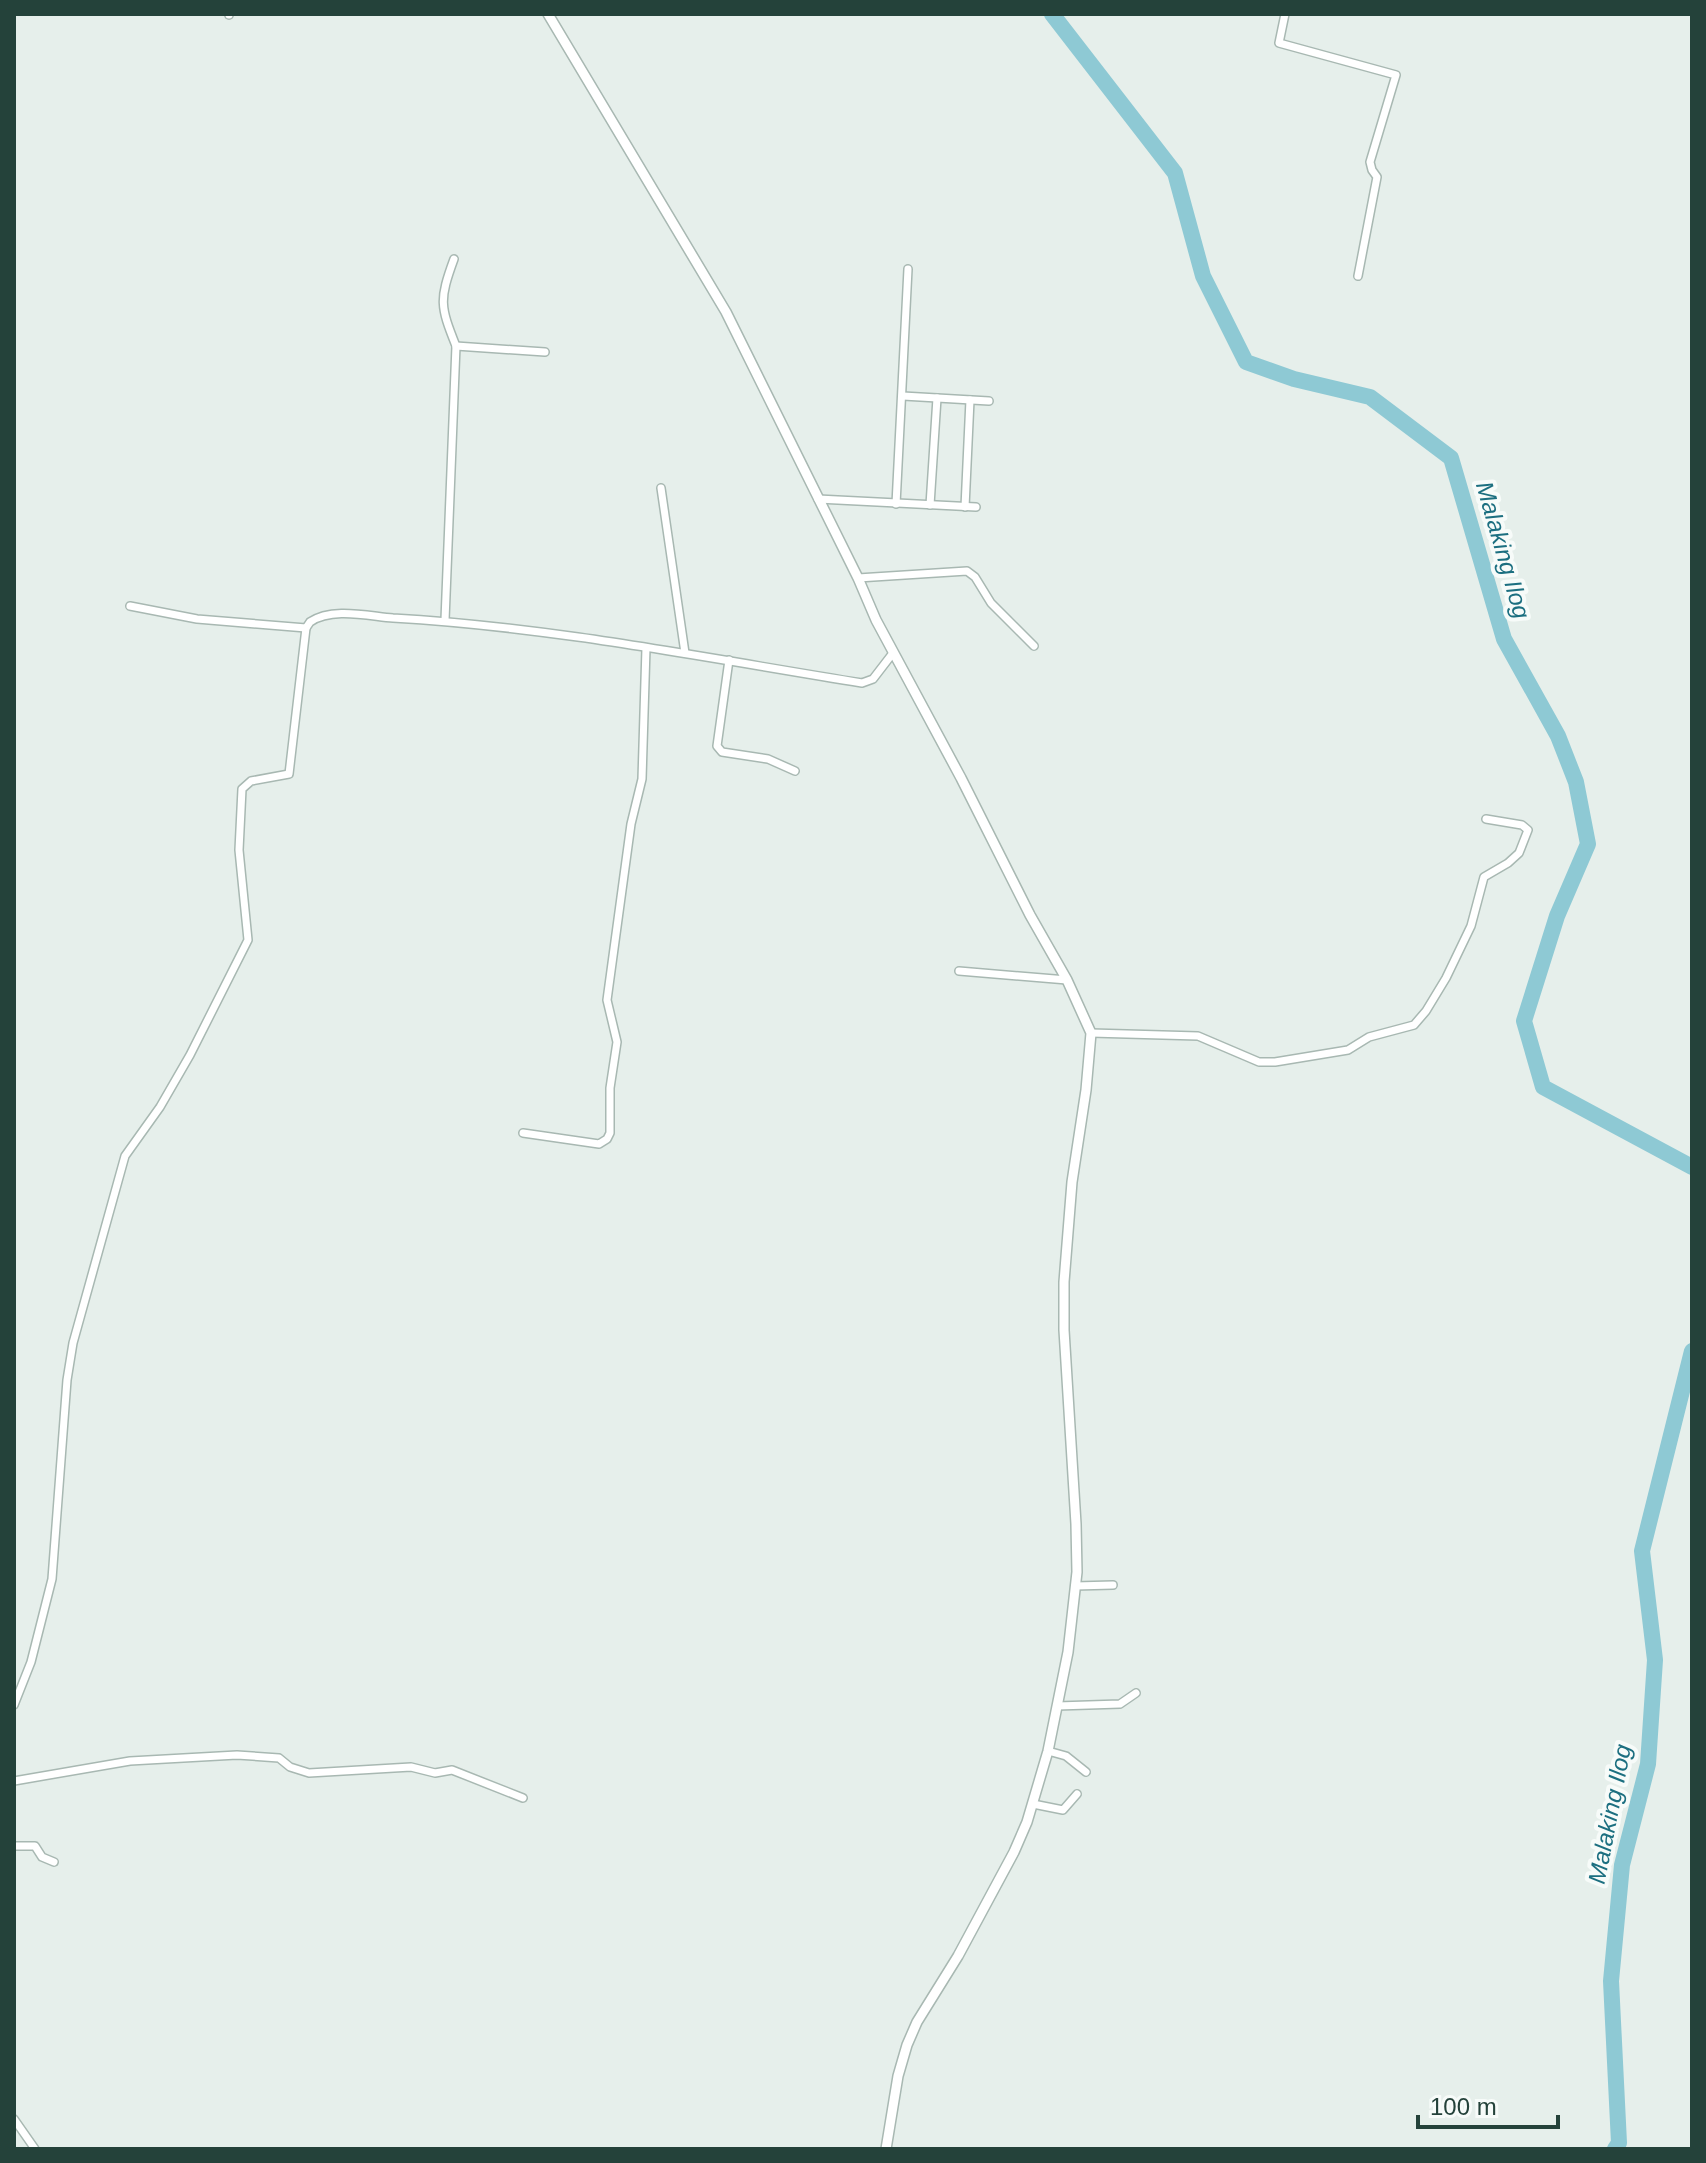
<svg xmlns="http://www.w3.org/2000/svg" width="1706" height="2163" font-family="Arial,sans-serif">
<rect width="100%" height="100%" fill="#e6efeb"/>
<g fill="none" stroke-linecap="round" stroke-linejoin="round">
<g stroke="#8ec9d4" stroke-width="16">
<path d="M1052 14 1175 173 1203 276 1246 362 1294 379 1370 397 1451 458 1504 639 1558 736 1576 782 1588 844 1557 916 1524 1021 1543 1087 1692 1167"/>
<path d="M1615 2149 1619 2143 1611 1981 1622 1865 1648 1764 1655 1660 1642 1551 1692 1351"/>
</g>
<g stroke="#a8b8b2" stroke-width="10">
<g id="minor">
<path d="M1285 14 1279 43 1396 75 1370 162 1372 170 1377 177 1358 276"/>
<path d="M229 15V14"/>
<path d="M456 346 545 352"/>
<path d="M903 396 989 401"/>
<path d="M661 488 685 653"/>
<path d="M818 499 976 507"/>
<path d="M896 504 908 269"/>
<path d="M930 505 937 398"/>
<path d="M965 507 970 400"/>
<path d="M858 578 967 571 975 577 991 603 1034 646"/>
<path d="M130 606 197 619 306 628"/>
<path d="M445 620 456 346C440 306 439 300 454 259"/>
<path d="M729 660 717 746 722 752 768 759 795 771"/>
<path d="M959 971 1067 980"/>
<path d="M1091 1033 1198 1036 1259 1062H1275L1348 1050 1369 1037 1414 1025 1426 1011 1446 978 1471 926 1484 877 1508 863 1519 853 1528 830 1522 825 1486 819"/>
<path d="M523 1133 599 1144 607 1139 610 1133V1088L617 1042 607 1000 631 824 642 779 646 648"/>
<path d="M1075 1586 1113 1585"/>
<path d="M14 1705 31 1662 52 1579 67 1380 73 1343 125 1156 160 1107 190 1055 248 940 239 850 242 789 251 781 289 774 306 628 310 622C332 607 368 616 393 618 551 627 706 658 862 683L873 679 893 653"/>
<path d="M1057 1706 1120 1704 1136 1693"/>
<path d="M1048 1751 1066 1756 1086 1772"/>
<path d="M14 1781 130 1761 237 1755 279 1758 290 1767 309 1773 411 1767 435 1773 452 1770 523 1798"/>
<path d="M1033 1804 1063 1810 1077 1794"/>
<path d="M14 1846H35L42 1857 54 1862"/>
<path d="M14 2119 35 2149"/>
</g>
</g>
<g stroke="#a8b8b2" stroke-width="12">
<path id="tertiary" d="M548 14 726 312 858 578 876 620 961 778 1030 915 1067 980 1091 1033 1086 1090 1072 1182 1064 1282V1330L1076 1524 1077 1572 1068 1652 1048 1751 1027 1822 1014 1852 958 1956 917 2022 907 2045 898 2076 886 2149"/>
</g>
<use href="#minor" stroke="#fff" stroke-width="7"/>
<use href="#tertiary" stroke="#fff" stroke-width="9"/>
</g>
<g text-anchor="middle" stroke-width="8" stroke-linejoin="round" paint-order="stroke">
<g font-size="24" font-style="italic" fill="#1c6f80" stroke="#f7fbf9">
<text transform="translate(1503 550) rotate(74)" y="8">Malaking Ilog</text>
<text transform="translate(1610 1814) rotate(-79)" y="8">Malaking Ilog</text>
</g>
</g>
<rect width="1706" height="2163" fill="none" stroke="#24423a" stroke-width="32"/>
<path d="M1418 2115v12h140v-12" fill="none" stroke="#24423a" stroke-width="4"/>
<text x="1430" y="2115" font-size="24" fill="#24423a" stroke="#f7fbf9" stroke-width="6" paint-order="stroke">100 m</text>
</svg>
